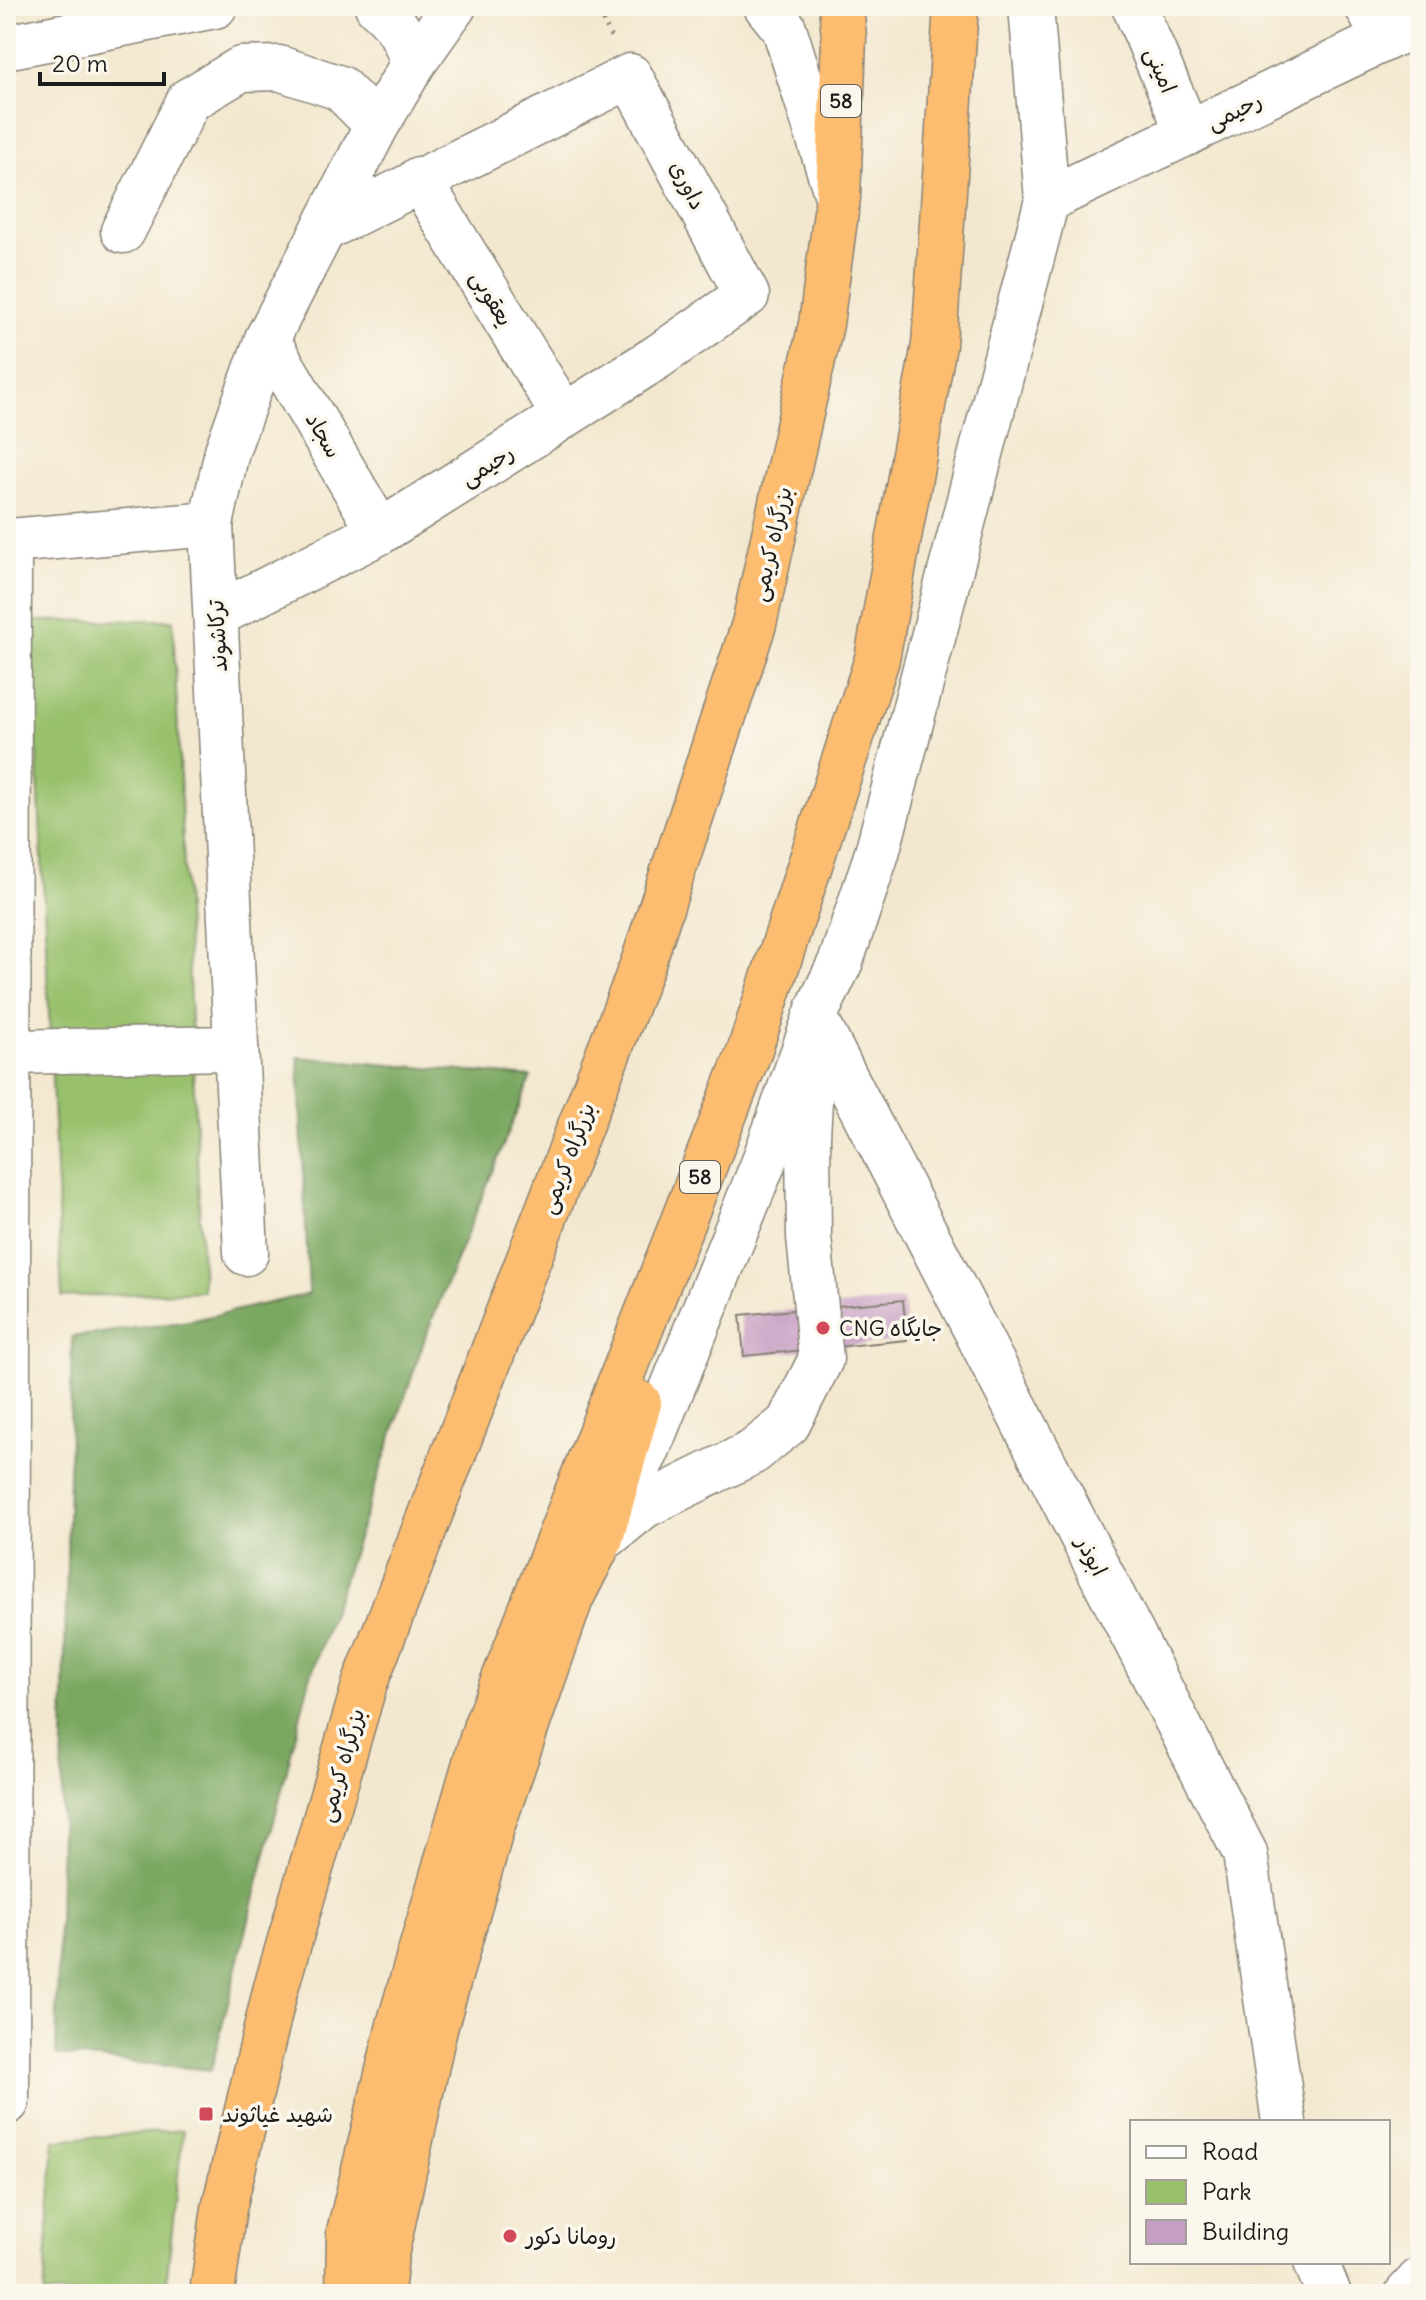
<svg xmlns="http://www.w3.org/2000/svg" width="1426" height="2300" font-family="Delius,'Playpen Sans Arabic',sans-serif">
<rect width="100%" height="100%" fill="#fbf7ec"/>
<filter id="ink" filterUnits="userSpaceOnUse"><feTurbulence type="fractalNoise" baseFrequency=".0125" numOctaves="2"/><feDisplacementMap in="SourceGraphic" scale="16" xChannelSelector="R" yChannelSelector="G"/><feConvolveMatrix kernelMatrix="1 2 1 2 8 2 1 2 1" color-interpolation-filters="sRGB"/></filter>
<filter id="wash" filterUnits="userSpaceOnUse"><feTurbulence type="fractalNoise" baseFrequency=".006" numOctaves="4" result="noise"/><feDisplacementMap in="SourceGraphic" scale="32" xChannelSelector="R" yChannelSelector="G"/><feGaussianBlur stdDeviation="1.8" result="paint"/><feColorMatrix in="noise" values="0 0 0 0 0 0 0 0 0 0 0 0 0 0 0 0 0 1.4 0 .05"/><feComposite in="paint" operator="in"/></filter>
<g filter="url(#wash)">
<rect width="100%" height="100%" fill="#f3e8cf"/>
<g fill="#99c16d" stroke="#5a6e44" stroke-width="2">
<path d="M173 620 203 1291 62 1297 31 621Z"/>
<path d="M183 2130 165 2294H44L54 2140Z"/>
</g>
<path fill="#7aa760" stroke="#4b623e" stroke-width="2" d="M298 1057 531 1077 427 1332 310 1678 211 2070 56 2055 72 1337 189 1321 309 1294Z"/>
<g id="blocks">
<path fill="#c79fc4" d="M903 1300 907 1340 744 1356 740 1315Z"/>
</g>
</g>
<g filter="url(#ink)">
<use href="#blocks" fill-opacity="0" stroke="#888276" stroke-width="2"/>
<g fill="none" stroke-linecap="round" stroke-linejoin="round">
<g stroke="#888276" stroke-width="47">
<g id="minor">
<path d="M377 6C397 22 406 40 413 64"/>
<path d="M766 6 784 28 836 193"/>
<path d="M1134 6 1188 133"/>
<path d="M1367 6 1384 39"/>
<path d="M6 47 215 6"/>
<path d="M419 179 564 416"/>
<path d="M1047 200 1420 22"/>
<path d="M123 231 189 100 241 69 279 68 340 88 377 125"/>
<path d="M267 339 380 532"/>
<path d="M216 615 380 532 656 358 747 295 630 76 324 229"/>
<path d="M815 1018 1245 1853 1284 2122"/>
<path d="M6 1052 236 1048"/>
<path d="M246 1253 211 524 227 451 267 339 377 125 413 64 454 6"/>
<path d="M625 1493 647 1451 763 1164 819 1007 841 961 877 853 1047 200 1031 6"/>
<path d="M607 1536 644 1506 753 1452 788 1424 821 1359 809 1237 808 1136 812 1068"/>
<path d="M7 2102 9 541 211 524"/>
<path d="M1316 2262 1329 2294"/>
<path d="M1407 2294 1420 2280"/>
</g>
</g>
<g stroke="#888276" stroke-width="47">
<g id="highway">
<path d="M212 2294 224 2208 275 1991 365 1683 643 963 754 624 821 324 838 197 844 37 841 6"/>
<path d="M348 2294 349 2232 399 2025 486 1725 749 1052 877 659 934 345 956 6"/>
<path d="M382 2294 386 2255 434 2032 492 1827 571 1598 600 1541 639 1403"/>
</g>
</g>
<path stroke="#888276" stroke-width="5" stroke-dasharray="2 6" stroke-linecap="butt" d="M596 6 612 39"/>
<use href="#minor" stroke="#fff" stroke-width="44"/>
<use href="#highway" stroke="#fcbd6f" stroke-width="44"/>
</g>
</g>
<g fill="#d1495b" stroke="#fbf7ec" stroke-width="3">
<circle cx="823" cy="1328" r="8"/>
<rect x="198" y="2106" width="16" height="16" rx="4"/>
<circle cx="510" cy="2236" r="8"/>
</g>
<g text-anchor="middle" stroke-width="7" stroke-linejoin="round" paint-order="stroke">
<g fill="#fbf7ec" stroke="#5f5e5a" stroke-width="2">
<rect x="821" y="85" width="40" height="32" rx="6"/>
<rect x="680" y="1161" width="40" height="32" rx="6"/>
</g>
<g font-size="20" font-weight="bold" fill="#1c1c1c">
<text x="841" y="108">58</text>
<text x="700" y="1184">58</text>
</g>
<g font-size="22" fill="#1c1c1c" stroke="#fbf7ec">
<text transform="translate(1161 70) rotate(67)" y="8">امینی</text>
<text transform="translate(1234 111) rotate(-26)" y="8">رحیمی</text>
<text transform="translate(688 185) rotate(62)" y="8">داوری</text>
<text transform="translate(492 298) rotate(59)" y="8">یعقوبی</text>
<text transform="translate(324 435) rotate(60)" y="8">سجاد</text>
<text transform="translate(487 465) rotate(-32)" y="8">رحیمی</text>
<text transform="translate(771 544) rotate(-77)" y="8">بزرگراه کریمی</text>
<text transform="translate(217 636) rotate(-93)" y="8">ترکاشوند</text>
<text transform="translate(567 1158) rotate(-69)" y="8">بزرگراه کریمی</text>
<text transform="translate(1092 1556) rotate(63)" y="8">ابوذر</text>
<text transform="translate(341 1765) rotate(-74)" y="8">بزرگراه کریمی</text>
</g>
<g font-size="22" fill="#1c1c1c" stroke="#fbf7ec" text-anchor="start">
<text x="839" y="1336">CNG جایگاه</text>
<text x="222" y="2122">شهید غیاثوند</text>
<text x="526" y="2244">رومانا دکور</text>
</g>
</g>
<rect width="1426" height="2300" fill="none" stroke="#fbf7ec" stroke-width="32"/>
<rect x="1130" y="2120" width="260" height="144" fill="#fbf7ec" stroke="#a29f99" stroke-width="2"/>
<rect x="1146" y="2146" width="40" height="12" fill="#ffffff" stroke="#a29f99" stroke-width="2"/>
<text x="1202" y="2160" font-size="24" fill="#1c1c1c">Road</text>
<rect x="1146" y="2180" width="40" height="24" fill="#99c16d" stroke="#a29f99" stroke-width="2"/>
<text x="1202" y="2200" font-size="24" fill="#1c1c1c">Park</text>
<rect x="1146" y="2220" width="40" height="24" fill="#c79fc4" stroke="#a29f99" stroke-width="2"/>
<text x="1202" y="2240" font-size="24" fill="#1c1c1c">Building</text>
<path d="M40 72v12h124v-12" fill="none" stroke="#1c1c1c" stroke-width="4"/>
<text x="52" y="72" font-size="24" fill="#1c1c1c" stroke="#fbf7ec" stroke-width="6" paint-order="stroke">20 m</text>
</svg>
